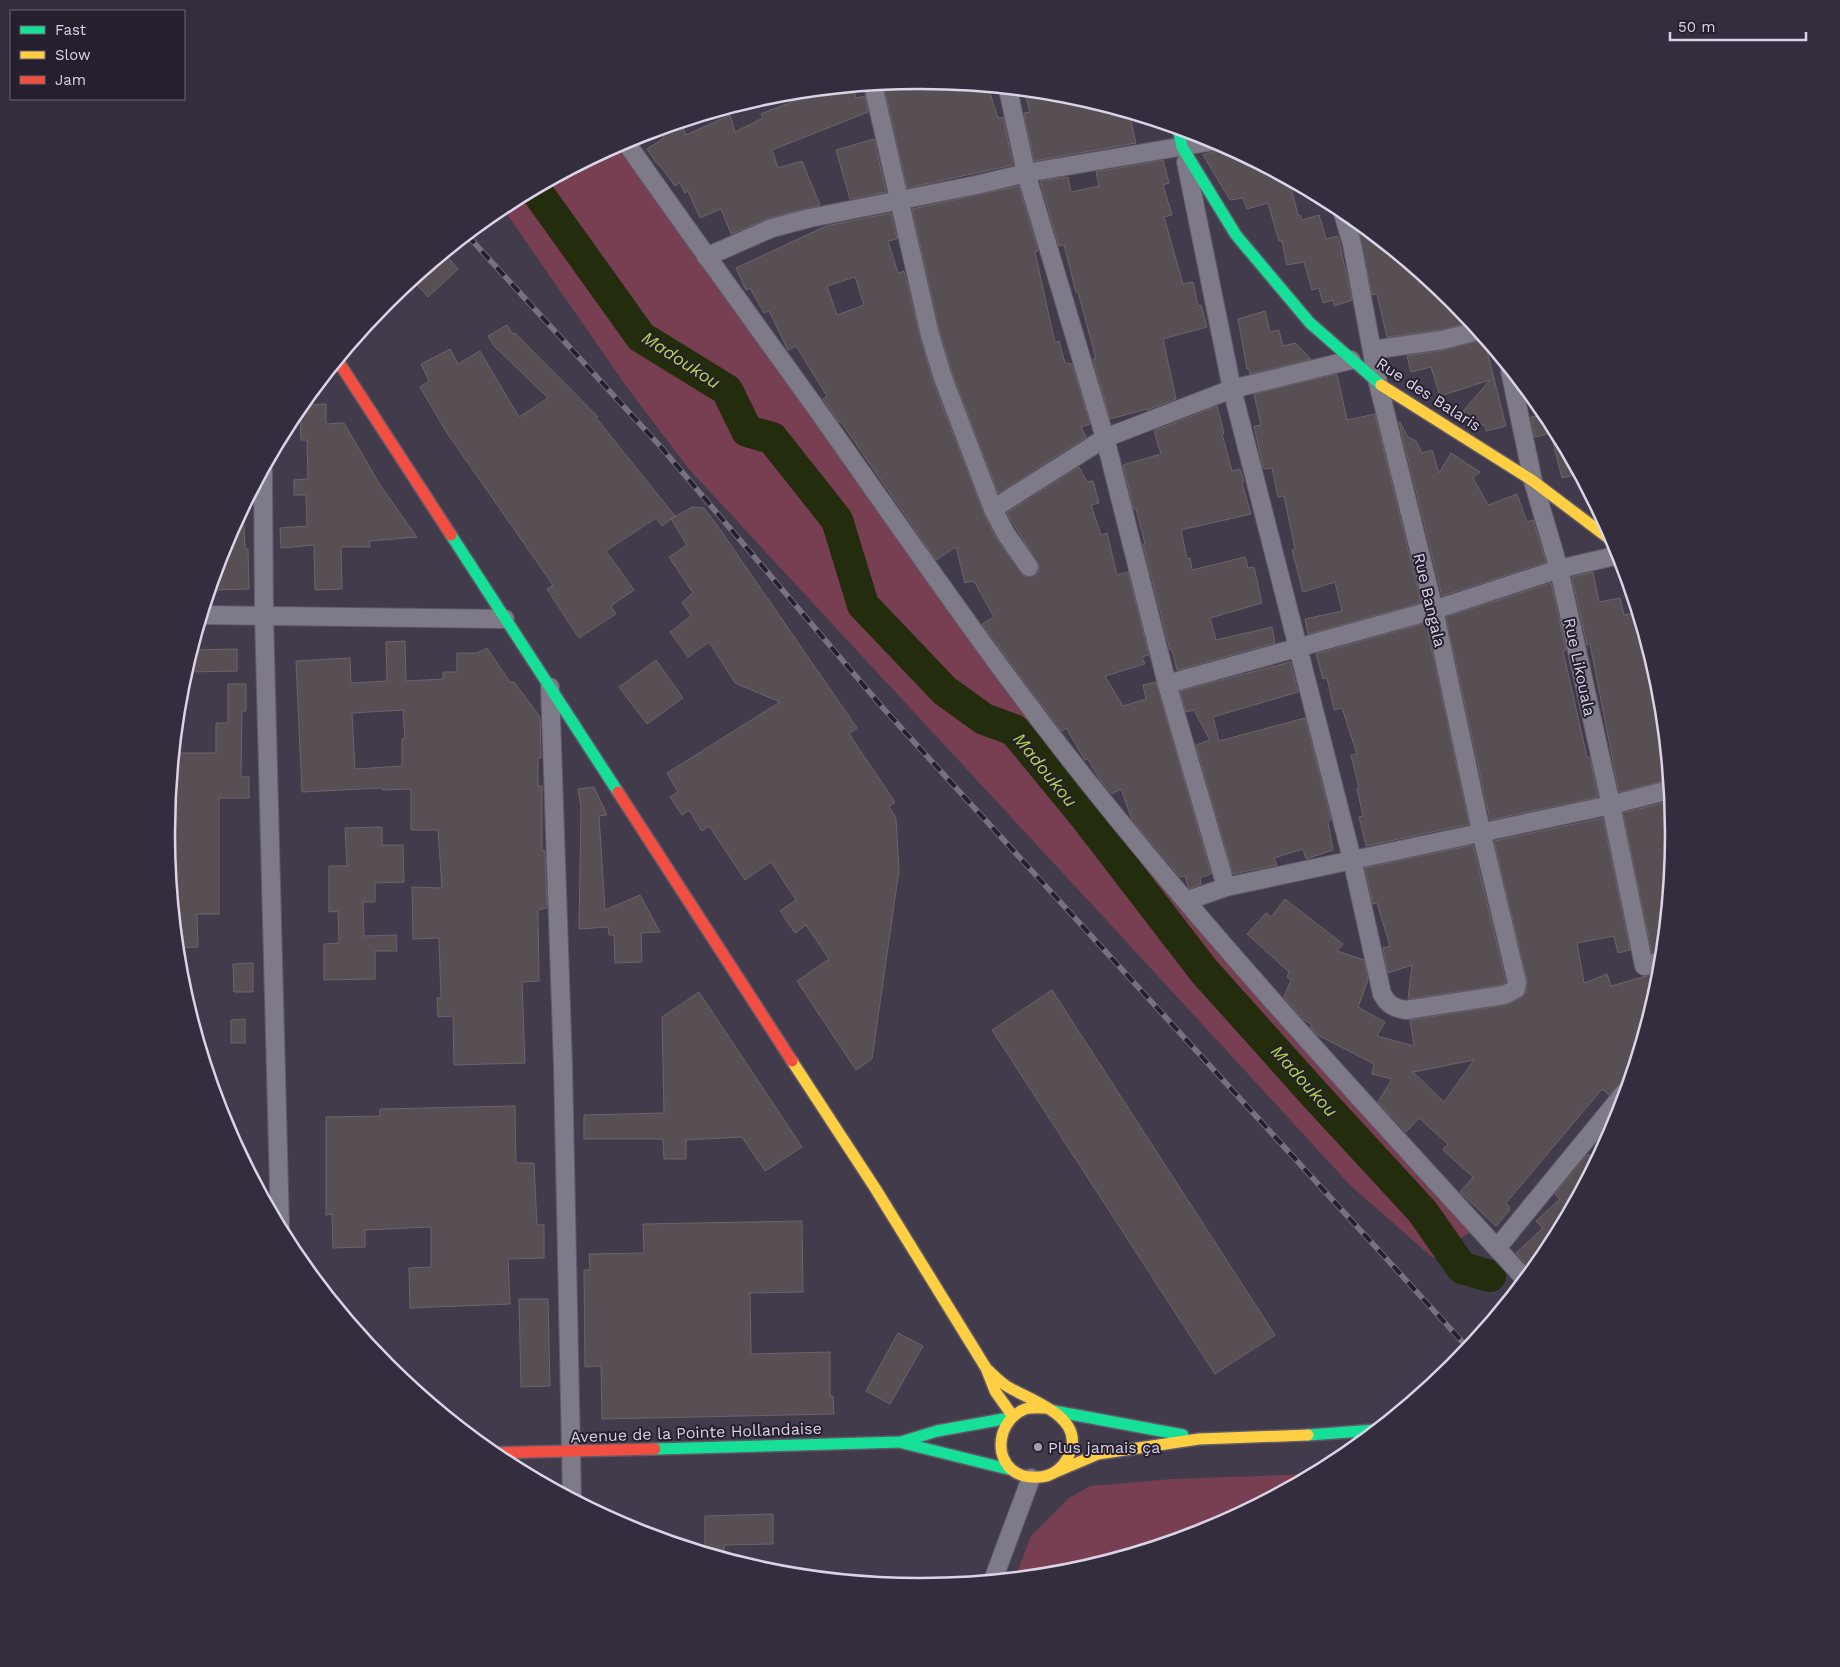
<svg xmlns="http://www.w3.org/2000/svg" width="1840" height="1667" font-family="'Work Sans',sans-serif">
<rect width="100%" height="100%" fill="#423b4c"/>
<g fill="#783e51">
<path d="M625 141 999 664 1470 1232 1433 1258 1351 1186 1110 924 689 469 626 386 502 207Z"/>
<path d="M1312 1474 1208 1530 1067 1573 1015 1578 1031 1536 1069 1498 1090 1486 1172 1479Z"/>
</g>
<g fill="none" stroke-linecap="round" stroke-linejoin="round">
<path stroke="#242c0e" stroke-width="32" d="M535 189 641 337 727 390 747 431 772 438 837 520 863 605 945 691 984 719 1014 730 1084 815 1204 971 1316 1096 1422 1211 1462 1268 1490 1276"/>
</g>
<g fill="#584f54" stroke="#6c6468" fill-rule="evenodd">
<path d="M920 80 988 87 998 118 1003 117 1013 165 907 188 885 90Z"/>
<path d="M853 87 856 98 865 96 868 112 772 150 778 168 802 161 820 205 769 218 731 234 721 209 700 218 688 191 685 193 680 183 675 186 659 164 658 165 647 149 664 138 660 129 681 122 686 135 730 115 735 132 763 118 761 114 823 90Z"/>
<path d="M1024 90 1067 95 1075 97 1077 103 1087 100 1129 113 1136 143 1034 161 1024 113 1030 112Z"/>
<path d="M874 139 886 192 850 199 836 150Z"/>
<path d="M1225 148 1227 155 1236 152 1289 180 1298 215H1300L1302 220 1319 215 1326 239 1338 236 1352 300 1334 306 1333 300 1323 303 1319 288 1312 290 1304 262 1287 265 1282 241H1279L1268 203 1247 209 1243 198 1230 200 1203 155Z"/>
<path d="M1163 160 1169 183 1163 185 1172 215 1164 217 1183 284 1193 282 1198 306 1201 305 1207 327 1163 339 1176 399 1147 410V409L1110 419 1093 359H1096L1078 292H1076L1064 245 1059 246 1040 181 1068 177 1071 192 1099 186 1096 172Z"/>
<path d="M1019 186 1038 251 1035 252 1055 343 1059 341 1065 363 1072 364 1090 424 1081 427 1086 437 998 493 953 375 940 332 912 209Z"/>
<path d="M891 213 897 239 888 241 898 273 904 271 920 337 933 382 984 514 997 540 1024 576 1030 577 1035 575 1039 571V566L1007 513 1079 467 1087 482 1093 481 1099 503 1091 505 1101 535 1107 533 1117 575 1128 572 1149 655 1142 657 1145 664 1105 676 1123 706 1146 699 1143 685 1156 682 1211 874 1200 878 1201 884 1189 889 1185 876 1180 877 1132 820 1121 789 1112 794 1100 780 1088 759 1085 760 1066 728 1062 731 1035 696 982 624 994 617 974 581 965 583 956 547 936 560 841 422H839L823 399 827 396 796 346 788 350 769 311 764 313 750 288 746 290 736 268 826 226ZM855 277 864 305 837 315 827 286Z"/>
<path d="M1363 227 1438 288 1440 300 1449 298 1453 301 1470 322 1440 330 1387 337 1377 294 1372 295 1358 228Z"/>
<path d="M445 254 458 269 428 297 413 280Z"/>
<path d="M1265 311 1270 332 1279 330 1283 346 1295 343 1311 359 1250 374 1249 369H1247L1238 319Z"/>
<path d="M507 325 513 334 515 333 598 417 596 418 675 516 662 526 656 518 606 551 634 590 611 606 616 614 579 638 547 589 553 585 447 433 420 387 429 381 421 364 450 349 458 364 480 351 519 417 548 398 494 346 488 336Z"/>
<path d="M1484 339 1506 426 1486 431 1485 426 1459 416 1490 380 1440 396 1431 367 1411 372 1407 356 1445 350Z"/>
<path d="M1337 374 1347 420 1375 414 1421 603 1308 634 1305 619 1342 611 1335 582 1303 592 1292 550 1295 549 1284 496 1278 497 1272 468 1264 469 1263 467 1254 426 1261 425 1254 394Z"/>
<path d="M326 404V424L344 423 380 485 417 537 370 541V547H341L342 589 315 590 314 545 281 548 280 528 307 526 306 495H294V480L308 479 307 440H301L300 407 302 405Z"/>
<path d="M1217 406 1224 433 1222 434 1232 471 1240 469 1244 482 1242 483 1251 514 1181 530 1187 559 1190 558 1192 570 1245 557 1248 568 1254 567 1262 603 1210 618 1216 640 1272 627 1275 643 1177 670 1172 650H1170L1143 544H1145L1136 509H1134L1123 465 1161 454 1154 431Z"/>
<path d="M1546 415 1556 432 1535 437 1531 417Z"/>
<path d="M1399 422H1400L1407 436 1416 441 1422 453 1432 450 1439 473 1451 453 1480 472 1473 478 1488 505 1517 494 1527 522 1533 520 1546 562 1442 596Z"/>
<path d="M1556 433 1572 463 1578 474 1562 478 1551 435Z"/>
<path d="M692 507 704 508 719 528 857 728 849 734 895 802 889 807 896 818 899 870 872 1059 856 1070 797 981 829 959 806 925 795 933 780 911 796 900 771 862 745 880 709 826 702 831 689 810 682 815 670 797 678 792 667 773 780 702 735 683 709 642 688 657 670 632 691 616 682 602 693 593 669 557 687 545 671 519Z"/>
<path d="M243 509 245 549H248L249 589 210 590 224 545Z"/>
<path d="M1593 572 1599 602 1620 598 1624 615 1637 613 1656 677 1660 696 1668 780 1619 792 1590 644 1587 645 1572 577Z"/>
<path d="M1551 583 1566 650 1563 651 1587 757H1590L1598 797 1490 820 1446 617Z"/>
<path d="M1426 623 1469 824 1366 846 1359 817 1363 816 1357 789 1359 788 1351 755 1357 754 1342 708 1334 710 1327 678 1323 679 1316 654Z"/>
<path d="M405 641 406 681 443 679V672H457V653H477L487 648 510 682H514L540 717 541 758H538V786H542V850L545 851 547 908 538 910 539 981 522 982 525 1063 454 1065 453 1016 438 1017 437 998H441L439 938 413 939 412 887 442 888 438 830H411V789L382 790V788L302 792 296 661 350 658 351 683 387 681 386 642ZM403 710 405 739H402V766L355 769 352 713Z"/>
<path d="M237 649V671L185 672 192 650Z"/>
<path d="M656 660 683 698 647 724 619 687Z"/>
<path d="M1290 662 1298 692 1213 717 1219 741 1305 718 1331 820 1328 822 1333 850 1306 859 1303 849 1274 858 1277 865 1233 874 1196 745 1210 740 1194 710 1186 712 1180 691Z"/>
<path d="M228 684H246V711H242L241 777H249V798H219V914H197L198 947 178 948 166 833 174 753H216V723H228Z"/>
<path d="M594 787 607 815 599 816 605 910 640 895 660 932 641 933 642 962 615 963 614 935H609L608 927 579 929 581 808 578 789Z"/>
<path d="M1670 801 1674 834 1662 951 1652 953 1623 813Z"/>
<path d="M1603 818 1630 950 1618 953 1614 936 1577 943 1584 983 1607 974 1611 986 1660 972 1659 981 1636 1055 1628 1066 1632 1069 1628 1082H1621L1609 1095 1602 1089 1506 1203 1509 1206V1211L1496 1226 1460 1192 1473 1177 1443 1150 1448 1144 1419 1118 1406 1132 1389 1114 1378 1102 1392 1079 1372 1074 1374 1064 1316 1034 1311 1028 1312 1025 1303 1019 1284 997 1291 980 1287 977 1289 972 1247 934 1266 913 1271 917 1285 899 1343 944 1337 951 1364 960 1368 980 1358 1007 1385 1022 1377 1036 1414 1046 1410 1020 1506 1005 1521 998 1526 991 1527 980 1494 841ZM1474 1060 1444 1102 1413 1072Z"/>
<path d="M382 827V845H403L404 882 375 883V902H363L364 936 396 935 397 951H375V979L324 980V944L339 943 338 911 329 912V866H347L345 828Z"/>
<path d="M1473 845 1506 982 1501 985 1408 999 1412 965 1388 973 1383 948 1390 946 1377 903 1373 904 1365 868Z"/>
<path d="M253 963V992H234L233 964Z"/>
<path d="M1052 990 1275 1335 1215 1374 992 1030Z"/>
<path d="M699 992 802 1147 765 1171 742 1137 686 1140V1159H664L663 1139H584V1115L664 1113 662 1017Z"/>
<path d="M245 1019V1043H231V1020Z"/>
<path d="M515 1106 516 1163H534L537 1225H544V1258L508 1259 510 1304 410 1308 409 1268 431 1267V1227L365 1230V1247L333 1248 332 1214 326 1215V1117L380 1116V1109Z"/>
<path d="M1588 1154 1596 1160 1546 1252 1532 1270 1516 1253 1543 1228 1536 1221 1560 1199 1555 1194Z"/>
<path d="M802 1221 803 1292 750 1293 751 1354 830 1352V1396H833L834 1414 602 1419 601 1366 585 1367 584 1270H590L589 1254 644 1253 643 1224Z"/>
<path d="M519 1299H548L550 1386 521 1387Z"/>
<path d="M898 1333 923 1346 890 1404 866 1391Z"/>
<path d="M773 1514V1544L724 1545V1558L705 1552V1516Z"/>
</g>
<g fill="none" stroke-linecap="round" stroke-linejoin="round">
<g stroke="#5f5969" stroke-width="20">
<g id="street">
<path d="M873 85 930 335 943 378 993 509 1006 534 1029 567"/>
<path d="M1008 89 1026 173 1105 438 1167 684 1226 887 1186 901"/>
<path d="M625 141C688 231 752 319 816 408 909 539 999 672 1100 797 1233 963 1381 1121 1525 1279"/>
<path d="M1186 162 1232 389 1352 859 1382 994C1388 1005 1394 1008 1406 1010L1504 995 1516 989 1517 982 1481 831 1434 610 1378 383 1352 244 1342 210"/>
<path d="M706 257 772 228 810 218 976 185 1026 173 1214 141"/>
<path d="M1372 350 1442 340 1478 331"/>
<path d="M1510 371 1533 481 1559 569 1611 805 1644 966 1661 961"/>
<path d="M263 471 264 615 280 1227"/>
<path d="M993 509 1105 438 1232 389 1351 360"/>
<path d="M203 615 505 619"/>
<path d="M1167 684 1434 610 1559 569 1619 555"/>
<path d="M550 687 563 1066 572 1498"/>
<path d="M1226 887 1611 805 1669 790"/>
<path d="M1497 1248 1625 1092"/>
<path d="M993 1580 1031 1478"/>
</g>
</g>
<g stroke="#5f5969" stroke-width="14">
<g id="fast">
<path d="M1178 128 1182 147 1236 235 1310 323 1381 385"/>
<path d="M451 535 618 792"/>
<path d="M1054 1411 1183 1435"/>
<path d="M1308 1435 1375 1430"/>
<path d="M903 1443 1012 1470"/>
<path d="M655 1449 901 1442 937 1431 1009 1418"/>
</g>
</g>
<g stroke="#5f5969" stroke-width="14">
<g id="slow">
<path d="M1381 385 1533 481 1615 543"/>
<path d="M792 1061 875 1188 986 1368 995 1391 1012 1415"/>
<path d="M988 1370C993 1375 999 1381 1005 1385 1026 1399 1077 1413 1072 1445 1068 1466 1053 1479 1032 1477 1025 1477 1017 1474 1011 1469 992 1450 1002 1418 1025 1409 1032 1407 1041 1408 1048 1408"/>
<path d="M1058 1471 1098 1454 1199 1439 1308 1435"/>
</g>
</g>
<g stroke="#5f5969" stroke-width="14">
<g id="jam">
<path d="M338 361 451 535"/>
<path d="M618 792 792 1061"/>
<path d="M492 1453 655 1449"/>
</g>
</g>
<use href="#street" stroke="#7f7a88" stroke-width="18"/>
<use href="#fast" stroke="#16e098" stroke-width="11"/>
<use href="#slow" stroke="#ffcf43" stroke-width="11"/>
<use href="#jam" stroke="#f24e42" stroke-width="11"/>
<g stroke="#78727f" stroke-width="5.5">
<path id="rail" d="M467 235 660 446 883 708 1468 1348"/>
</g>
<use href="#rail" stroke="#251f2e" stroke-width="4" stroke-dasharray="11" stroke-linecap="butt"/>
</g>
<circle fill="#a59eb1" stroke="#251f2e" stroke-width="2" cx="1038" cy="1447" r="5"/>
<g text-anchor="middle" stroke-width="4" stroke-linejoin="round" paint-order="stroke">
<g font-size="16" fill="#dbd3e8" stroke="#251f2e">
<text transform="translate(1429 394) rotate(33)" y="6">Rue des Balaris</text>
<text transform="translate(1430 600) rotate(77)" y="6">Rue Bangala</text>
<text transform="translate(1580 667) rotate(78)" y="6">Rue Likouala</text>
<text transform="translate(696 1432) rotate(-2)" y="6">Avenue de la Pointe Hollandaise</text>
</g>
<g font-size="16" fill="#dbd3e8" stroke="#251f2e" text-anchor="start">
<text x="1048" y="1453">Plus jamais ça</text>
</g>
<g font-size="18" font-style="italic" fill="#b2d74c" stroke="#251f2e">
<text transform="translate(681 360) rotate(33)" y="6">Madoukou</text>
<text transform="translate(1045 770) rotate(51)" y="6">Madoukou</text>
<text transform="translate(1304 1081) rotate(48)" y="6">Madoukou</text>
</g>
</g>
<path d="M0 0H1840V1667H0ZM919 89H921A744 744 0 0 1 1665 833V834A744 744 0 0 1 921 1578H919A744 744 0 0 1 175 834V833A744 744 0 0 1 919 89Z" fill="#342d3d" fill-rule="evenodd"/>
<path fill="none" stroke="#dbd3e8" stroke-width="2.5" d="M919 89H921A744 744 0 0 1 1665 833V834A744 744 0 0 1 921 1578H919A744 744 0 0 1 175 834V833A744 744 0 0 1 919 89Z"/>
<rect x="10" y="10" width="175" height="90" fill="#251f2e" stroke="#6e6778"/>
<rect x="20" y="26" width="25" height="8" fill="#16e098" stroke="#6e6778"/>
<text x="55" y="35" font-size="15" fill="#dbd3e8">Fast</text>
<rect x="20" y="51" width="25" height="8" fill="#ffcf43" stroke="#6e6778"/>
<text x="55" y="60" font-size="15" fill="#dbd3e8">Slow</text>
<rect x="20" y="76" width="25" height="8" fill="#f24e42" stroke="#6e6778"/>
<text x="55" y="85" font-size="15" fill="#dbd3e8">Jam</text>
<path d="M1670 32v8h136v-8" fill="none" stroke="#dbd3e8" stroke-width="2.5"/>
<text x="1678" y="32" font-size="15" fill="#dbd3e8" stroke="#251f2e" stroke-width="4" paint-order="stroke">50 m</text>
</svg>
